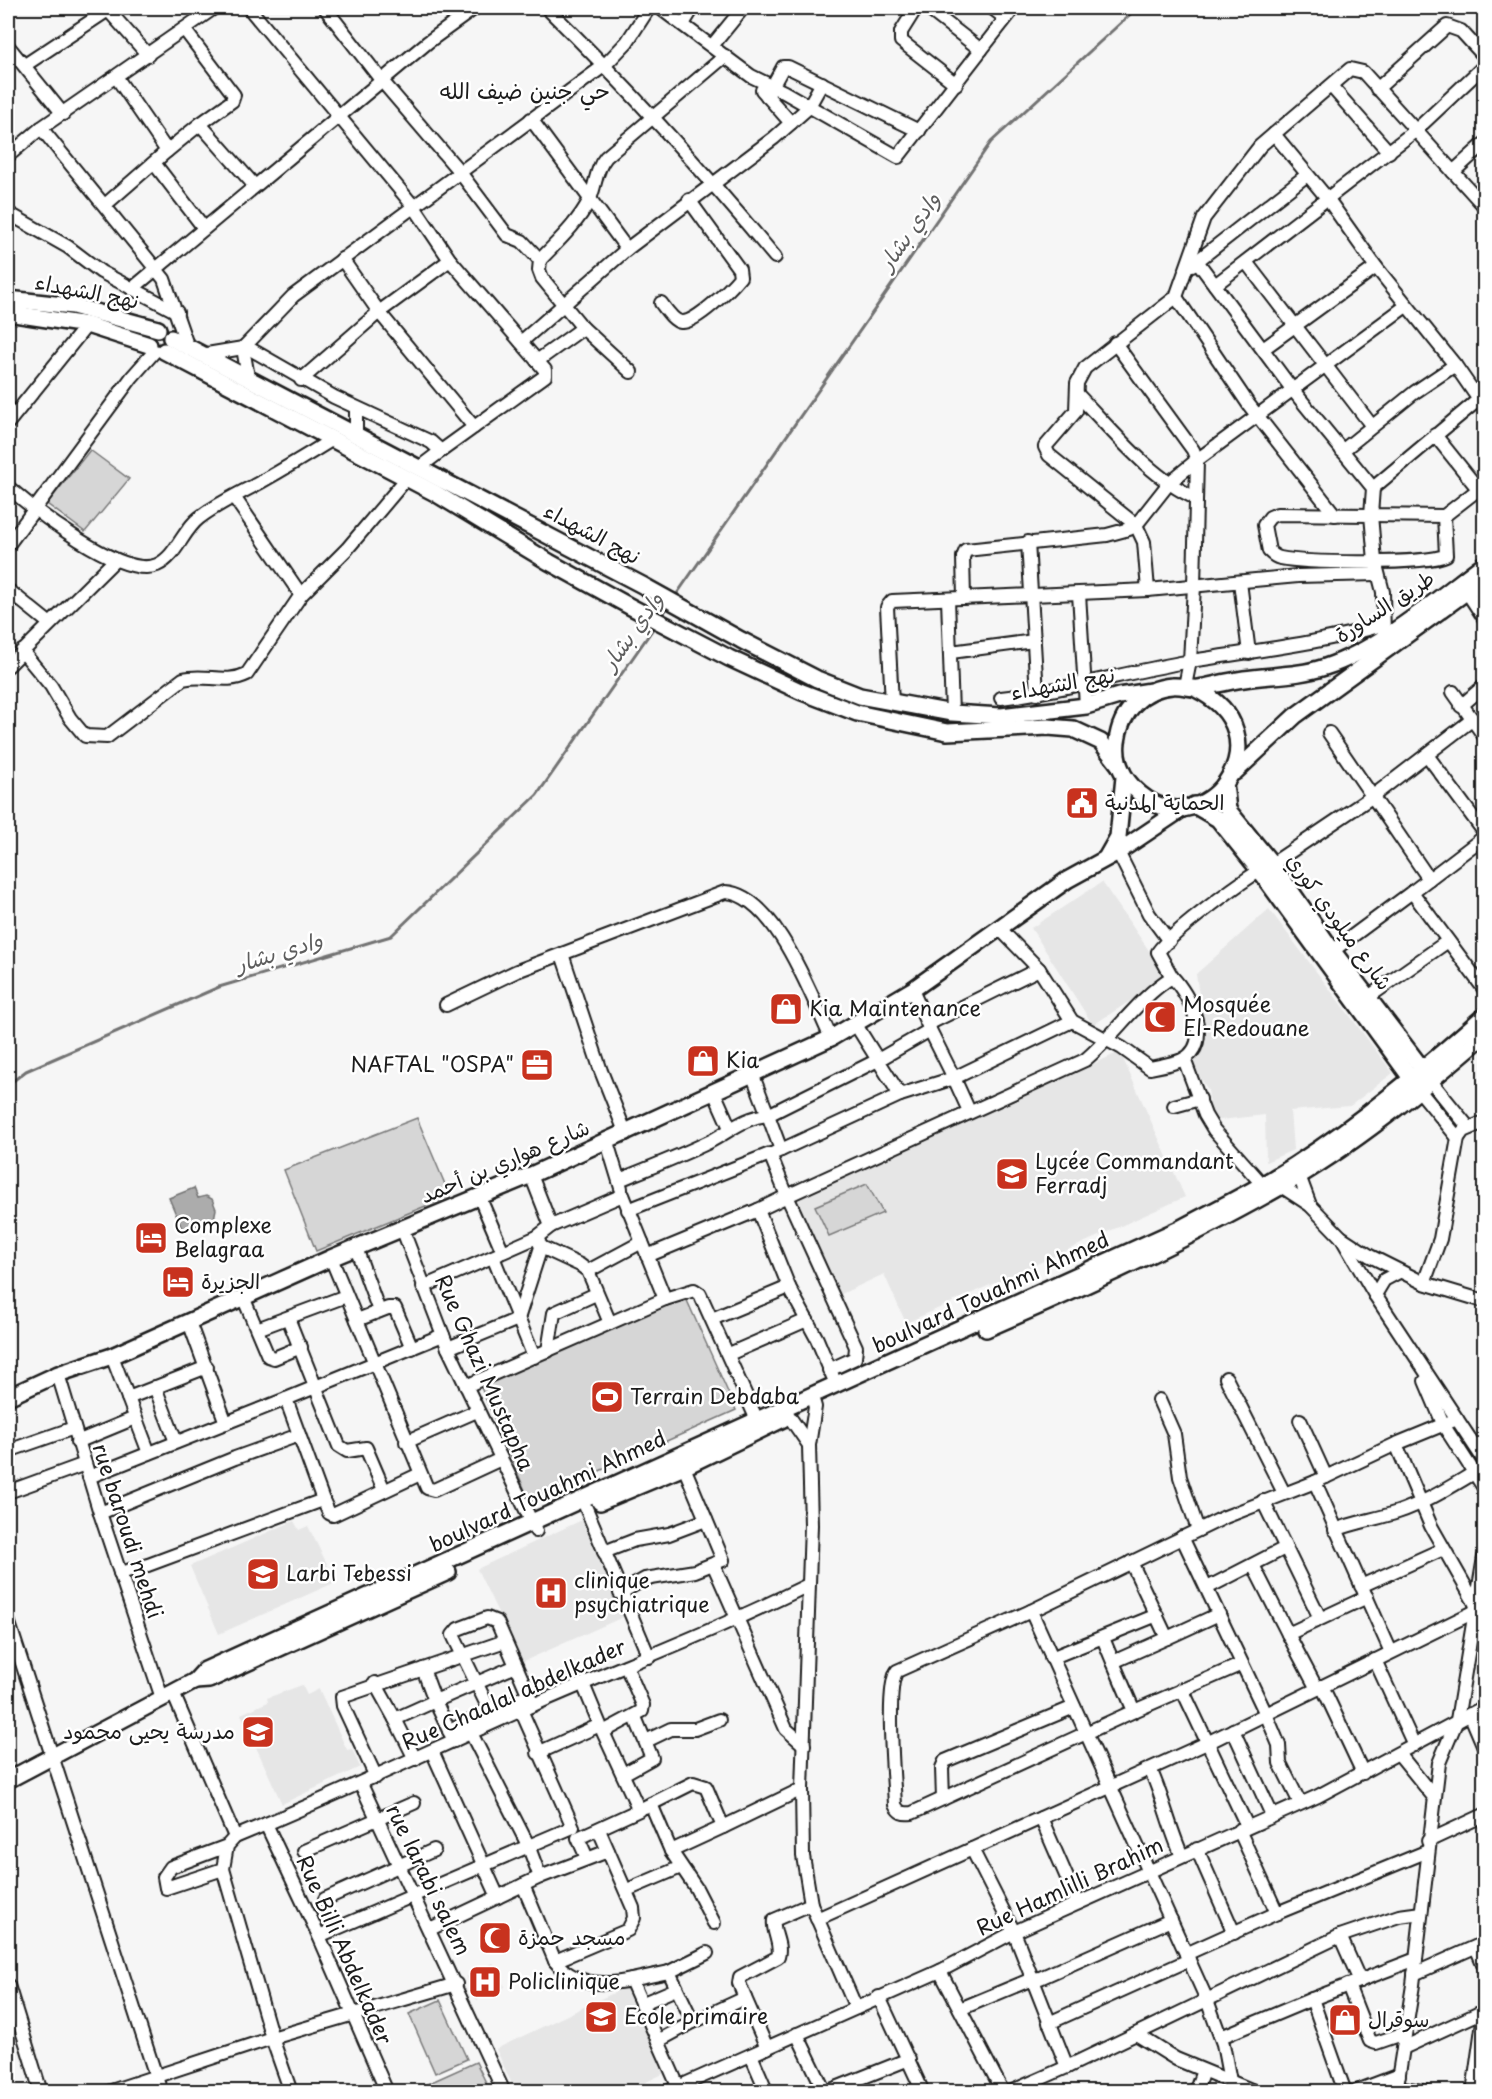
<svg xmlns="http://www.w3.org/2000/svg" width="1492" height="2099" font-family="'Playpen Sans','Playpen Sans Arabic',sans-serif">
<rect width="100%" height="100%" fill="#f6f6f6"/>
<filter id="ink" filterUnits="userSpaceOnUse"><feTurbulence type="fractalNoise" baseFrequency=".0167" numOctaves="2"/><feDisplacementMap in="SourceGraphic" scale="12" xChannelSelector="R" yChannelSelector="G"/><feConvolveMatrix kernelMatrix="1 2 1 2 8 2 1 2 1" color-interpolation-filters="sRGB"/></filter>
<g filter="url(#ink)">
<g fill="#e6e6e6">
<path d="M1102 882 1167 977 1093 1025 1031 928Z"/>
<path d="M1269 909 1393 1073 1350 1106 1290 1111 1293 1150 1266 1162 1265 1115 1212 1121 1208 1090 1193 1066 1204 1031 1196 974Z"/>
<path d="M1120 1052 1185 1197 906 1323 884 1274 837 1296 793 1198Z"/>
<path d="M582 1520 623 1617 522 1662 477 1569Z"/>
<path d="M294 1521 299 1530 308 1526 336 1582 219 1634 190 1566Z"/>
<path d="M302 1685 307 1695 319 1689 347 1750 352 1749 360 1767 282 1804 241 1714 268 1702 267 1698Z"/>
<path d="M493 1963 505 1987 477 2000 466 1977Z"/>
<path d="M628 1986 663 2074 627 2091H515L496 2049Z"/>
</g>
<g fill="#d6d6d6" stroke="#797979" stroke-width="1.5">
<path d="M90 450 129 479 85 532 47 504Z"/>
<path d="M417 1118 450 1196 316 1251 284 1170Z"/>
<path d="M867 1184 883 1213 829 1236 815 1206Z"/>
<path d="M685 1296 736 1410 530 1502 479 1383Z"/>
<path d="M440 2000 467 2059 435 2073 409 2014Z"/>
<path d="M476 2062 490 2091H427L425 2085Z"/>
</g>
<path fill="#acacac" stroke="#727272" stroke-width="1.5" d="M194 1188 198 1198 206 1196 212 1199 216 1209 214 1219 183 1231 169 1198Z"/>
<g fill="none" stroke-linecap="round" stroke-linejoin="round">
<g stroke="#727272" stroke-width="3">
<path d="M674 598 991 142 1137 8"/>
<path d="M660 618 668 606"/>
<path d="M8 1085 26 1071 219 987 391 936 537 795 655 626"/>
</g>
<g stroke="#1c1c1c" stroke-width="16">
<g id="minor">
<path d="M249 8 415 208 450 260 545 370V376L441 451"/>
<path d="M325 8 382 81 459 171 507 235 522 241 540 260"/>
<path d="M547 8C627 87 703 170 775 257"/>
<path d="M660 8 751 76 784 92 898 157 981 50 927 8"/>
<path d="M916 8 901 32V41L956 84"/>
<path d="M992 8 1005 18"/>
<path d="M683 24 693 8"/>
<path d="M184 29 234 95 232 101 200 124"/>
<path d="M8 46 63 114"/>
<path d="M712 46 743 8"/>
<path d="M981 50 1014 8"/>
<path d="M25 65 108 10 148 55"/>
<path d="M1331 86 1389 152"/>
<path d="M1377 89 1447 26 1461 31 1484 56"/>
<path d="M762 90 791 123"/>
<path d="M767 96 783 67H788L919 131"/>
<path d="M531 119 627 249 774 138 808 108 822 83"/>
<path d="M41 128 164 279 187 345"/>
<path d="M1274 134 1327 198 1376 267 1455 365 1484 407"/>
<path d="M167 151 200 124 254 185"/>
<path d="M8 156 41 128 214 8"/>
<path d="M154 163 204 228"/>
<path d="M1453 172 1484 144"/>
<path d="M105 205 167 151 117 78"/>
<path d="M8 213 68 247 101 272 177 312"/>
<path d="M450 260 379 312 474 427"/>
<path d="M1197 261 1292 389 1373 488 1371 515 1444 516 1484 485"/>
<path d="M1246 262 1372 426"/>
<path d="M1192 265 1307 175"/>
<path d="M1215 285 1415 131 1484 66"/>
<path d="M132 289 428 42 475 8"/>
<path d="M661 303C665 308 673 321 681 322 695 324 731 288 740 277L739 269 689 200"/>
<path d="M521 342 627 249"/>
<path d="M1115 343 1193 450 1197 460 1194 586 1190 661 1185 686"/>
<path d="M245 346 334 397 431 442 441 451 420 467"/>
<path d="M243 348 248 377"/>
<path d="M1263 349 1376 267"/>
<path d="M207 354 243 348 293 296 605 65 627 42 649 8"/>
<path d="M537 361 583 328"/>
<path d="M631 372 583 328 542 278 539 270 540 260C557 242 577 224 589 201 596 186 595 170 606 157L725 56"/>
<path d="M301 380 379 312 342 259"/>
<path d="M1077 394C1111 429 1151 479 1196 498"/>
<path d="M8 423 87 325"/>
<path d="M356 435V408"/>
<path d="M1435 435 1479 490"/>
<path d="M1342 451 1415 392 1455 365"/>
<path d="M8 487C33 509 123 580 157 565 176 557 183 530 199 518 217 504 239 494 259 483 284 469 309 454 333 439"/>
<path d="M1373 488 1484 395"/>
<path d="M234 497 301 595 347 549 407 478"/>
<path d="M1335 515 1249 405 1176 297 1204 218 1260 146 1350 69 1363 72 1484 206"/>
<path d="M1028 542 1037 694"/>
<path d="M8 545 132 377 155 351"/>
<path d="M1240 582 1249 653"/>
<path d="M8 590 49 623"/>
<path d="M1148 590 1144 542 1136 525 1049 455 1045 447 1076 411 1077 383 1085 368 1176 297"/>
<path d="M1467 592 1484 618"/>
<path d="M1079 594 1086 706"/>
<path d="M964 598 963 557 966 550 1107 535 1129 529 1136 525 1170 482 1197 460 1406 306"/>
<path d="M948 599 952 713"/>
<path d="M1384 637 1383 592 1375 561 1371 515 1277 514 1270 517 1264 525 1269 551C1272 554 1275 557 1280 558 1305 563 1426 565 1446 555L1444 516"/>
<path d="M22 651 51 686 70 718 85 736 107 737 183 679C206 673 225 685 247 674L301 595"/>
<path d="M951 652 1034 641"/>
<path d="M8 666 115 560"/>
<path d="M1453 692 1484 736"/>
<path d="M1001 698C1062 691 1120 674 1180 663 1248 651 1316 645 1382 625"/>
<path d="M892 703 887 607 892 601 1148 590 1298 576 1377 574"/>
<path d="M1461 706 1484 686"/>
<path d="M1329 733 1429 879 1412 892"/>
<path d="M1427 755 1484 832"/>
<path d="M1115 846 1149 914 1169 941"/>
<path d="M1429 879 1484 837"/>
<path d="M562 954 601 1071 626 1134"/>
<path d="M1327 955 1412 892 1484 989"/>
<path d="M1172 977 1158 952C1171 933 1250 874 1272 864L1373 796 1473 719"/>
<path d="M1367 998 1448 941"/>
<path d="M446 1005 517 971 725 892C775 894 812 998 831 1038"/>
<path d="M928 1024 1039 969"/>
<path d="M1184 1059 1205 1115 1214 1130 1262 1184"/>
<path d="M753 1076 768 1115 878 1060 856 1025"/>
<path d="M1430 1080 1469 1128"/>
<path d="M1418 1089 1458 1138"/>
<path d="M714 1092 730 1128"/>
<path d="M900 1095 954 1078 930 1030"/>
<path d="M1174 1106 1200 1099"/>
<path d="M969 1111 954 1078 1072 1021"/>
<path d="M607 1142 621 1188"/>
<path d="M781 1150 900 1095 878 1060 930 1030 912 990"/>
<path d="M1297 1170 1310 1205"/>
<path d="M619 1180C649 1168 680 1156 709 1142 729 1132 744 1117 768 1115L781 1150 774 1153"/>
<path d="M1275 1182 1310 1205 1341 1237 1370 1256 1424 1283 1484 1301"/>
<path d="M479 1196 503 1252 537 1237 551 1226 531 1175"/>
<path d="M628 1210 770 1154 787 1196 1085 1060C1116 1034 1138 998 1172 977 1189 994 1215 1044 1182 1060 1172 1064 1160 1066 1150 1068L1122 1048 1072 1021 1039 969 1000 929"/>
<path d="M551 1226 623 1195 665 1299 694 1290 700 1294 757 1420"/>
<path d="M402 1228 448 1348 536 1531"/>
<path d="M1341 1237 1375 1295 1484 1460"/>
<path d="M541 1247 580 1265 588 1271 610 1323"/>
<path d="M356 1248 379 1311"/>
<path d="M647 1256 758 1210"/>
<path d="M493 1257 534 1357"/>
<path d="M331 1258 427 1488 434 1490 501 1459"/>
<path d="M588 1271 642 1242"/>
<path d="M1424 1283 1440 1239 1458 1138 1463 1131 1484 1122"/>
<path d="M423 1287 499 1254"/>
<path d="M789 1287 758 1210 787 1196 856 1347 855 1358 829 1370"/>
<path d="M1375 1295 1384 1280 1399 1272"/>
<path d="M243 1297 268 1356 274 1358 301 1347"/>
<path d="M288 1318 339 1446 347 1451 366 1448 384 1490"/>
<path d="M712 1319 789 1287 817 1339 833 1377"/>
<path d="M357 1320 388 1308H395L412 1348"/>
<path d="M189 1322 226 1423"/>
<path d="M257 1329 346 1296"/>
<path d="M448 1348 518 1319 541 1247 537 1237"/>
<path d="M548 1351 554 1313 596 1294"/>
<path d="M729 1354 807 1320"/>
<path d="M112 1356 149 1453"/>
<path d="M58 1374 100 1513 162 1698"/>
<path d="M1226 1378 1284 1493"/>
<path d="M1425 1381 1444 1426 1484 1488"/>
<path d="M466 1386 665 1299"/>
<path d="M155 1387 176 1442"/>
<path d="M812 1397 815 1407 809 1445 811 1525 802 1789 803 1856 811 1904 856 2008"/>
<path d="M128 1398 207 1367"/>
<path d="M286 1399 443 1335"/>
<path d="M1159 1400 1174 1434 1180 1477 1198 1530"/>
<path d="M784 1409 809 1445"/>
<path d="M1300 1420 1326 1477"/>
<path d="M77 1442 135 1418"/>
<path d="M406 1442 477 1411"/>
<path d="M1396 1444 1431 1526 1476 1605"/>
<path d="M8 1451 74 1428"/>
<path d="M89 1477 286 1399 323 1500 148 1565 120 1573"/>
<path d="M8 1492 85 1464"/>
<path d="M323 1500 329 1513 333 1515 420 1474"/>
<path d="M1263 1501 1320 1618"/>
<path d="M586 1508 649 1657"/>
<path d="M100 1513 235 1458 299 1435"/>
<path d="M1335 1530C1356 1522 1377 1519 1398 1512 1425 1503 1450 1487 1474 1473"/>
<path d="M1182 1537 1266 1714 1279 1745 1280 1763 1300 1803"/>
<path d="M604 1552 635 1540 669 1534 706 1520"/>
<path d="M1131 1562 1167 1638 1219 1614"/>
<path d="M1253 1565 1288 1634"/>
<path d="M714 1566 786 1729 804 1745"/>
<path d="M1361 1586 1443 1549"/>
<path d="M1207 1588 1285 1548"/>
<path d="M620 1593 645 1579 695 1571 723 1560 684 1467"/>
<path d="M1031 1611 897 1671C885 1687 894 1780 895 1805 899 1813 903 1814 912 1813L1134 1711 1113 1662"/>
<path d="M8 1620 161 2092"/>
<path d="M1103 1638 1113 1662 1167 1638"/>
<path d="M1391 1652 1315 1482 1396 1444 1457 1419"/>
<path d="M1051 1658 1157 1615"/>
<path d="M1375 1660 1414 1745"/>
<path d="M375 1683 395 1719 435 1701 423 1669"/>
<path d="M1322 1686 1363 1773"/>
<path d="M1182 1689 1247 1826"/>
<path d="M1317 1689 1288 1634 1367 1597"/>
<path d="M173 1693 235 1837"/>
<path d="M490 1711 453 1635 458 1629 487 1618 497 1622 533 1705"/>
<path d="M1134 1711 1242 1664"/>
<path d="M1470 1714 1484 1747"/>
<path d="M395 1719 415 1759"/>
<path d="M1233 1730 1272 1815"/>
<path d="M449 1731 528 1695"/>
<path d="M471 1733 528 1845 540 1877 608 1851"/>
<path d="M454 1741 435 1701 516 1666"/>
<path d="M646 1741 671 1729H695L719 1720"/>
<path d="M432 1751 498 1897"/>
<path d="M538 1753 600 1725 583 1684"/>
<path d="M1399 1754 1433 1796"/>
<path d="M1150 1769C1163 1797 1169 1827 1182 1856"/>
<path d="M623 1774 652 1758 635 1717"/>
<path d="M376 1777 343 1706 342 1697 505 1641"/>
<path d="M361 1784 504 2092"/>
<path d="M943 1799 942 1768 945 1761 1074 1707"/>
<path d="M651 1804 693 1783 706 1787 723 1827 671 1851"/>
<path d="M645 1807 651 1804 671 1851 696 1888 714 1923"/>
<path d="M1041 1818 1078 1903"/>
<path d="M266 1824 319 1936 387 2092"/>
<path d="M723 1827 802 1789"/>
<path d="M1239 1830 1277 1913"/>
<path d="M1428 1841 1484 1815"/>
<path d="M227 1846 171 1867 164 1877 166 1888 223 1869 227 1846 235 1837C330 1798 423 1754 517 1712 614 1669 713 1632 808 1585"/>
<path d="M972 1849 1014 1932 1067 2067"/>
<path d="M1197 1849 1234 1933"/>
<path d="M304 1851 414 1803"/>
<path d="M587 1858 578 1838 639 1810 603 1732 642 1711 643 1705 626 1666"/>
<path d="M223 1869 272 2038 291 2092"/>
<path d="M523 1885 555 1961 628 1930 634 1918 633 1908 599 1830"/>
<path d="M627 1890 681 1867"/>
<path d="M325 1899 434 1850"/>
<path d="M817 1919 1207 1743 1474 1612"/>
<path d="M430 1929 540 1877"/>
<path d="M319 1936 573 1827 521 1710"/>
<path d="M1476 1947 1484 1966"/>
<path d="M1186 1954 1277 1913 1428 1851"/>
<path d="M555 1961C573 1985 603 1986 631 1980L678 2086"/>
<path d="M940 1971 1003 2092"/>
<path d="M669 1972 707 1953"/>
<path d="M1414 1974 1484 1943"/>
<path d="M631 1980 669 1972 693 2022 658 2041"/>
<path d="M1360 1981 1340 1936 1399 1916 1421 1913"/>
<path d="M8 1985 41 2092"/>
<path d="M1348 1985 1370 2041 1376 2043 1405 2033"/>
<path d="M879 1997 923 2092"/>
<path d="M745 1998 739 1983 740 1977 778 1957C782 1943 772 1933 774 1920L811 1904"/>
<path d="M641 2004 676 1989"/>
<path d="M960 2009 1032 1979 1040 1978 1171 1920"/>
<path d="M693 2022 745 1998 767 2048"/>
<path d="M1049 2023 1189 1960"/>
<path d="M797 2034 825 2092"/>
<path d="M1136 2034 1176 2059 1256 2092"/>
<path d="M1221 2037 1312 1999"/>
<path d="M1403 2048 1484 2011"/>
<path d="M751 2055 767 2092"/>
<path d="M1230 2081 1223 2044 1207 2000 1031 1611 1225 1517 1315 1482"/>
<path d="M1397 2087 1427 2092"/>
<path d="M108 2092 272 2038 456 1984"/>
<path d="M667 2092 940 1971 1014 1932 1318 1796 1484 1707"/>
<path d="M826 2092 909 2059"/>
<path d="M1010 2092 1067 2067 1340 1936"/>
<path d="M1195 2092 1203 2071"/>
<path d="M1345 2092 1312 1999 1416 1959"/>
<path d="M1354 2092 1399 2075"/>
<path d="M1396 2092 1413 1985 1439 1763 1457 1720 1484 1557"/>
<path d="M1473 2092 1484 2014"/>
</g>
</g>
<g stroke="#1c1c1c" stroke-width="20">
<g id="major">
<path d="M8 299 73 306 158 329"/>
<path d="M8 313 87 325 149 345"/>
<path d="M171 338 644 586 741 640 817 679 860 696 952 713 1001 716 1086 706 1119 696 1151 691"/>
<path d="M164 351 435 493 549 562 631 607 729 658 802 692 857 713 947 732 1048 727 1073 729 1101 742 1119 765"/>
<path d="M1196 689C1287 734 1210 842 1147 799 1128 786 1114 766 1117 742 1120 713 1142 688 1172 686 1182 685 1191 689 1199 688 1214 685 1229 681 1244 679 1271 675 1298 676 1325 667 1380 649 1437 599 1484 564"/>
<path d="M1235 772 1295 716 1484 579"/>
<path d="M1225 784 1228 810 1272 864 1332 950 1427 1075"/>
<path d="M1194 805 1218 819 1259 870 1416 1085"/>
<path d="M1106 858 1118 837 1124 777"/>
<path d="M986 1329C1087 1286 1185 1241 1280 1187 1353 1146 1421 1090 1484 1035"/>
<path d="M8 1397 58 1374 112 1356 331 1258 531 1175 831 1038 912 990 1067 880 1118 852 1185 807"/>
<path d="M600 1502 684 1467 783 1419"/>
<path d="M195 1681 209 1680 448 1572"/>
<path d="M8 1780 195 1681 205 1670 1179 1229C1218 1208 1258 1189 1295 1165 1363 1121 1424 1069 1484 1016"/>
</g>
</g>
<use href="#minor" stroke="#fff" stroke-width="12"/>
<use href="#major" stroke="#fff" stroke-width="15"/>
</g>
</g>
<defs>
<g id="civic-square" transform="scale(1.725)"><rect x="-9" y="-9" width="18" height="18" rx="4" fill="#c8321e" stroke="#fff"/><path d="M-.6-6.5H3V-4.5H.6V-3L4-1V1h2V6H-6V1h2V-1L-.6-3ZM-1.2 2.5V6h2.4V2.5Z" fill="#fff"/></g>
<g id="shop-square" transform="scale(1.725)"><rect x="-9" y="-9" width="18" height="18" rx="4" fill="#c8321e" stroke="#fff"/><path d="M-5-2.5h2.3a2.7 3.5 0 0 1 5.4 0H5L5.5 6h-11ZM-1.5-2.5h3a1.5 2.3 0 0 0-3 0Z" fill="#fff"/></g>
<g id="mosque-square" transform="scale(1.725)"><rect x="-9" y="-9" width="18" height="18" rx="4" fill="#c8321e" stroke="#fff"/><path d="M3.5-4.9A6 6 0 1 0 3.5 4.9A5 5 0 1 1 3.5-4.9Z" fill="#fff"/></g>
<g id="office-square" transform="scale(1.725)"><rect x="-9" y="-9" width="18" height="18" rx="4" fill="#c8321e" stroke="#fff"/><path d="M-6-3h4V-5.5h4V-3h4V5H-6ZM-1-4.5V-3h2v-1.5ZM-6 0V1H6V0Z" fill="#fff"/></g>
<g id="school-square" transform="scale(1.725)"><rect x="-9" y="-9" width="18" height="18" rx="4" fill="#c8321e" stroke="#fff"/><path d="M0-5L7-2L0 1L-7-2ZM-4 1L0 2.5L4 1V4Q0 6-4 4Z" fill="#fff"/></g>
<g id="hotel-square" transform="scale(1.725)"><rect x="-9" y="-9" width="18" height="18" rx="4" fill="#c8321e" stroke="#fff"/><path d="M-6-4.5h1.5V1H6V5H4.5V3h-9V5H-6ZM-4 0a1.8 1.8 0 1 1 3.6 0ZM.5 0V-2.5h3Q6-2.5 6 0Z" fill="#fff"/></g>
<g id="stadium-square" transform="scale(1.725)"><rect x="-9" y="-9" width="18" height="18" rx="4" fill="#c8321e" stroke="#fff"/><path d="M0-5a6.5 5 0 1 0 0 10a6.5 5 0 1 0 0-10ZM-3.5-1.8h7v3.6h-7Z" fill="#fff"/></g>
<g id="hospital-square" transform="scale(1.725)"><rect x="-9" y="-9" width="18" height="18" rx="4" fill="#c8321e" stroke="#fff"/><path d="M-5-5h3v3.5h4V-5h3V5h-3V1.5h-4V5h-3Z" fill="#fff"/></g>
</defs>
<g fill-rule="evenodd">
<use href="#civic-square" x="1082" y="803"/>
<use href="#shop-square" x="786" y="1009"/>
<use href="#mosque-square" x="1160" y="1017"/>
<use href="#shop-square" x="703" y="1061"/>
<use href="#office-square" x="537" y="1065"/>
<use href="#school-square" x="1012" y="1174"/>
<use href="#hotel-square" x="151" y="1238"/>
<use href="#hotel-square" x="178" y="1282"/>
<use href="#stadium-square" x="607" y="1397"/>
<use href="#school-square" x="263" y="1574"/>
<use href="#hospital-square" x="551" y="1593"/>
<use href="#school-square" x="258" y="1732"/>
<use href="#mosque-square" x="495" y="1938"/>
<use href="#hospital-square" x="485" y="1982"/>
<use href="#school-square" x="601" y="2017"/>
<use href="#shop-square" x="1345" y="2020"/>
</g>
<g text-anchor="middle" stroke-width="5" stroke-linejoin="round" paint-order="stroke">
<g font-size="21" fill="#1c1c1c" stroke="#fff">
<text transform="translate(87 292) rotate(11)" y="7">نهج الشهداء</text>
<text transform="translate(592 534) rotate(28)" y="7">نهج الشهداء</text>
<text transform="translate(1385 607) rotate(-33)" y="7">طريق الساورة</text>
<text transform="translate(1063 684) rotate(-10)" y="7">نهج الشهداء</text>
<text transform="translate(1339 922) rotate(54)" y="7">شارع ميلودي كوري</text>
<text transform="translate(505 1162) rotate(-23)" y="7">شارع هواري بن أحمد</text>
<text transform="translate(991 1293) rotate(-25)" y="7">boulvard Touahmi Ahmed</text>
<text transform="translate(484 1373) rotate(66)" y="7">Rue Ghazi Mustapha</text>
<text transform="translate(548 1492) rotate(-25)" y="7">boulvard Touahmi Ahmed</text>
<text transform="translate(127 1531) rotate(72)" y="7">rue baroudi mehdi</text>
<text transform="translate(514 1695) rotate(-24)" y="7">Rue Chaalal abdelkader</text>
<text transform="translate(428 1880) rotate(64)" y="7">rue larabi salem</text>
<text transform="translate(1070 1887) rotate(-25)" y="7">Rue Hamlilli Brahim</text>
<text transform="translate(344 1950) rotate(66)" y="7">Rue Billi Abdelkader</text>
</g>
<g font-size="21" fill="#1c1c1c" stroke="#fff" text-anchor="start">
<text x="1105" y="810">الحماية المدنية</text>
<text x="1183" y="1012">Mosquée<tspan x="1183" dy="24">El-Redouane</tspan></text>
<text x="809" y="1016">Kia Maintenance</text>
<text x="726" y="1068">Kia</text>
<text x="514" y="1072" text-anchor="end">NAFTAL "OSPA"</text>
<text x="1035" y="1169">Lycée Commandant<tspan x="1035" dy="24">Ferradj</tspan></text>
<text x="174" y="1233">Complexe<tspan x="174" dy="24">Belagraa</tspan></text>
<text x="201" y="1289">الجزيرة</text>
<text x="630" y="1404">Terrain Debdaba</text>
<text x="286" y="1581">Larbi Tebessi</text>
<text x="574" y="1588">clinique<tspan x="574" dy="24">psychiatrique</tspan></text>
<text x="235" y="1739" text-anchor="end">مدرسة يحيى محمود</text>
<text x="518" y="1945">مسجد حمزة</text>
<text x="508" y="1989">Policlinique</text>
<text x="624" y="2024">Ecole primaire</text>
<text x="1368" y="2027">سوقرال</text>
</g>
<g font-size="22" fill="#1c1c1c" stroke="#fff">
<text x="525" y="99">حي جنين ضيف الله</text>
</g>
<g font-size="22" font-style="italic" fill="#5d5d5d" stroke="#fff">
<text transform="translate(909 231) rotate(-55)" y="8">وادي بشار</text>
<text transform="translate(632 631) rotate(-55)" y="8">وادي بشار</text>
<text transform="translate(279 952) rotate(-17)" y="8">وادي بشار</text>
</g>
</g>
<rect width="1492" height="2099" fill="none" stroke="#fff" stroke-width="30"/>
<rect x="15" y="15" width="1462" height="2069" fill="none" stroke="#1c1c1c" stroke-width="2" filter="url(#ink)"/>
</svg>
